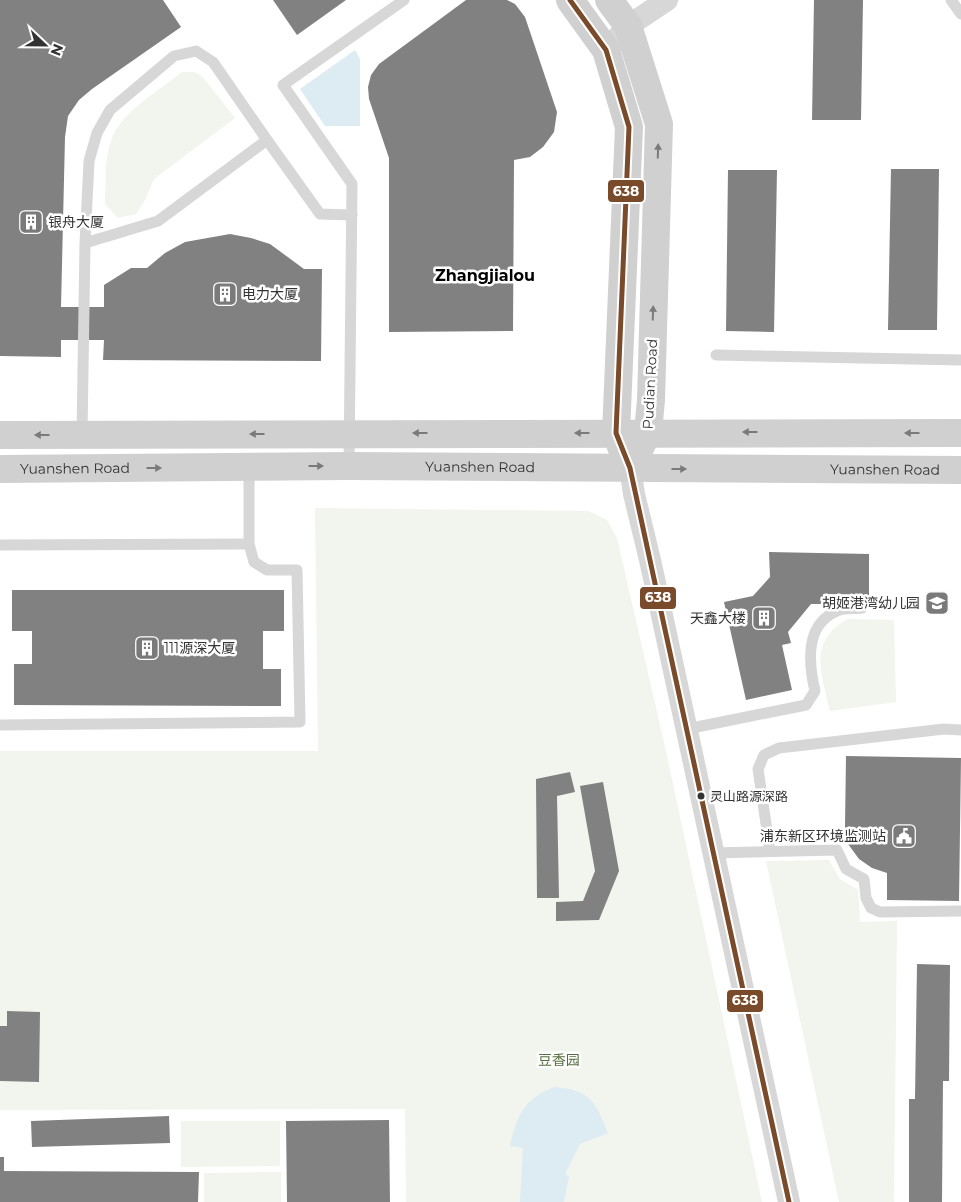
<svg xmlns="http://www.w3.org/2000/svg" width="961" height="1202" font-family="Montserrat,'Noto Sans SC',sans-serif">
<rect width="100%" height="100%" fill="#fff"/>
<g fill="#f1f5ed">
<path d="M182 72H194L202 76 235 118 154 179 145 200 136 214 118 218 105 204C106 183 104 158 112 138 121 113 161 89 182 72Z"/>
<path d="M315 508 588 511 607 520 617 538 666 751 762 1202H406L405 1109 0 1110V751H318Z"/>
<path d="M848 619 894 620 896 702 830 711C822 674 807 641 848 619Z"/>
<path d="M829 860 840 879 858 890 860 922 897 921 894 1202H839L766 861Z"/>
<path d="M181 1121H280V1166L181 1167Z"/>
<path d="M281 1172V1202H204V1173Z"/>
</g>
<g fill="#ddebf3">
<path d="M355 50 360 59V126H325L300 89Z"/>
<path d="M554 1087C591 1090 595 1101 608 1133L580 1144 565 1174 569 1176 564 1202H520L523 1148 510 1146C517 1115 523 1100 554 1087Z"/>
</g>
<g fill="#818181">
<path d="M0 0H163L181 27 92 89 79 100 68 116 65 137 61 307H104V285L131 268H147L165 253 185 242 230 234 251 238 270 244 304 269H322L321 361 103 360 104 340H61V357L0 356Z"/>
<path d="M273 0H346L297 35Z"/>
<path d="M466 0H507L515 4 525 17 557 112 554 132 543 147 530 157 514 160 513 331 389 332V158L369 99 368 87 371 75 379 64Z"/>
<path d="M814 0H863L861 120H812Z"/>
<path d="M891 169H939L937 330H888Z"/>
<path d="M728 170H777L774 332 726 331Z"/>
<path d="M769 552 869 554V595L823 594V604H811L788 632 791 643 782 645 792 690 746 700 724 602 753 596 770 577Z"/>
<path d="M12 590H284V631H263V669H281V706L14 705V664H32V631H12Z"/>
<path d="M846 756 961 758 959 901 887 900V873L872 868 859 859 848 844 845 827Z"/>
<path d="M570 772 575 792 557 796 559 898H537L536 779Z"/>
<path d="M603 782 619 871 599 920 556 921V902L583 901 595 871 580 786Z"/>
<path d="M917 964 950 965 949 1081H943L942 1202H909V1099H915Z"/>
<path d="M7 1011 40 1012 39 1082 0 1081V1026H7Z"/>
<path d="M169 1116 170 1143 32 1147 31 1121Z"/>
<path d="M389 1120 390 1202H287L286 1121Z"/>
<path d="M0 1157H4V1171L199 1172 198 1202H0Z"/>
</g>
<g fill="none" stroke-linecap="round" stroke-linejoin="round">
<g stroke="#d7d7d7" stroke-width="11">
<path d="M951 0 961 14"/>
<path d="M267 140 320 214 352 215"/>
<path d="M716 355 961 360"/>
<path d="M82 435 85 243 158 221 267 140 213 62 196 51 174 56 110 110 97 133 89 161 85 243"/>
<path d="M349 466 352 184 283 85 404 0"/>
<path d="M0 545 249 544"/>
<path d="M0 725 300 722 297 570H267L254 562 249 544V467"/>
<path d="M687 729 806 705 815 691C808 661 804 620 843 609 849 608 856 609 862 608"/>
<path d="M770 851 758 769 764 755 779 748 944 729 961 730"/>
<path d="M714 853 837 850 846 869 864 879 866 898 871 908 880 912 961 911"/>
</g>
<g stroke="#d7d7d7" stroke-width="22">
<path d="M606 50 628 26 667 0"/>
<path d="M630 468 634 494 650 560 789 1202"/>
</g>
<g stroke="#d0d0d0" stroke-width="28">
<path d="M570 0 606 50 629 127 616 433 622 449"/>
<path d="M609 0 628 26 659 124 651 400 648 432 640 448"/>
<path d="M0 435 961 433"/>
<path id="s1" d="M0 469 349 466 961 470"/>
</g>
<g stroke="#fff" stroke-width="9">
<path id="bus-1" d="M570 0 606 50 629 127 616 433 630 468 789 1202"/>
</g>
<use href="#bus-1" stroke="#7a4b2a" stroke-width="5"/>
</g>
<defs><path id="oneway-solid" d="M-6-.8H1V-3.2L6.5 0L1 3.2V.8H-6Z" transform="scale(1.25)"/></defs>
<g fill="#7a7a7a">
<use href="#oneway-solid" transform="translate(658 151) rotate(-88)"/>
<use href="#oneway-solid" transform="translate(653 313) rotate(-88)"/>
<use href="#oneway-solid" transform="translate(750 432) rotate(-180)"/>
<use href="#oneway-solid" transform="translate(420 433) rotate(180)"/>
<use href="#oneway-solid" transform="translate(582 433) rotate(180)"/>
<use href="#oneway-solid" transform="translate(912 433) rotate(-180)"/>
<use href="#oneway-solid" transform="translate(257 434) rotate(180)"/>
<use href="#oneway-solid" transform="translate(42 435) rotate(180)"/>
<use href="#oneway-solid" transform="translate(316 466)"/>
<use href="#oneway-solid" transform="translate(154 468)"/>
<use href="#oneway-solid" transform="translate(679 469)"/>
</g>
<defs>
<g id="building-square" transform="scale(1.25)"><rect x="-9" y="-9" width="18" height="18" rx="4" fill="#7a7a7a" stroke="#fff"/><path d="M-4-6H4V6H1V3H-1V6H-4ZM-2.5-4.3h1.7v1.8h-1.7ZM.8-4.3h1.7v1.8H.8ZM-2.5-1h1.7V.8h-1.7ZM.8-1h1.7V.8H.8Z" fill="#fff"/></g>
<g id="school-square" transform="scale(1.25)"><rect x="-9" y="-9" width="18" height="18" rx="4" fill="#7a7a7a" stroke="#fff"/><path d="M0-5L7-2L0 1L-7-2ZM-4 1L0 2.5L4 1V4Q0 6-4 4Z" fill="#fff"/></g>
<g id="civic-square" transform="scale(1.25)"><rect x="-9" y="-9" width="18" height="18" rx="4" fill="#7a7a7a" stroke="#fff"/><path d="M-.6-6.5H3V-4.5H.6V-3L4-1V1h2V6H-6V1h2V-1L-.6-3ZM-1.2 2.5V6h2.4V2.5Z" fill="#fff"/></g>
</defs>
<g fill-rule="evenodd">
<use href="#building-square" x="31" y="222"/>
<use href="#building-square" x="225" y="294"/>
<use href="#school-square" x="937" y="603"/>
<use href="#building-square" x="764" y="618"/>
<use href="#building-square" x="147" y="648"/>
<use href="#civic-square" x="904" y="836"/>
</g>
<circle fill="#333" stroke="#fff" stroke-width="2" cx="701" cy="796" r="4.5"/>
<g text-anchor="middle" stroke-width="5" stroke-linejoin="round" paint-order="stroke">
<g font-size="13" fill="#333" stroke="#fff" text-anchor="start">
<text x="710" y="801">灵山路源深路</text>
</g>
<g font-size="14" fill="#333" stroke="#fff" text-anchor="start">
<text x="48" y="227">银舟大厦</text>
<text x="242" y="299">电力大厦</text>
<text x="920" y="608" text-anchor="end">胡姬港湾幼儿园</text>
<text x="746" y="623" text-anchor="end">天鑫大楼</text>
<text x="164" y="653">111源深大厦</text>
<text x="886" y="841" text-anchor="end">浦东新区环境监测站</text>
</g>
<g font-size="14" fill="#333" stroke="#fff">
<text transform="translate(650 384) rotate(-87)" y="5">Pudian Road</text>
<text dy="5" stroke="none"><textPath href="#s1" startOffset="480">Yuanshen Road</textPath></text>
<text dy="5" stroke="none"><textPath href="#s1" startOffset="75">Yuanshen Road</textPath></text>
<text dy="5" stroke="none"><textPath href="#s1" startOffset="885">Yuanshen Road</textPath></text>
</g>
<g font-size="14" fill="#56703f" stroke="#fff">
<text x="559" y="1065">豆香园</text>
</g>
<g font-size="16" font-weight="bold" fill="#000" stroke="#fff">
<text x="485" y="281">Zhangjialou</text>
</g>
</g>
<g stroke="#fff" stroke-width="2">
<rect x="607" y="179" width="38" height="24" rx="5" fill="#7a4b2a"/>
<rect x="639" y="586" width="38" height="24" rx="5" fill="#7a4b2a"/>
<rect x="726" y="989" width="38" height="24" rx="5" fill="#7a4b2a"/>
</g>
<g font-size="14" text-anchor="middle" font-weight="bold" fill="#fff">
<text x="626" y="196">638</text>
<text x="658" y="602">638</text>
<text x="745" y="1005">638</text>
</g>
<g transform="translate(45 45) rotate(112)" stroke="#ffffff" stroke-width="4" paint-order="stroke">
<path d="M0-4L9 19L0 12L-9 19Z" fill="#333333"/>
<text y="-8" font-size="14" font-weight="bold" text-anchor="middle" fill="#333333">N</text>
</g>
</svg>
